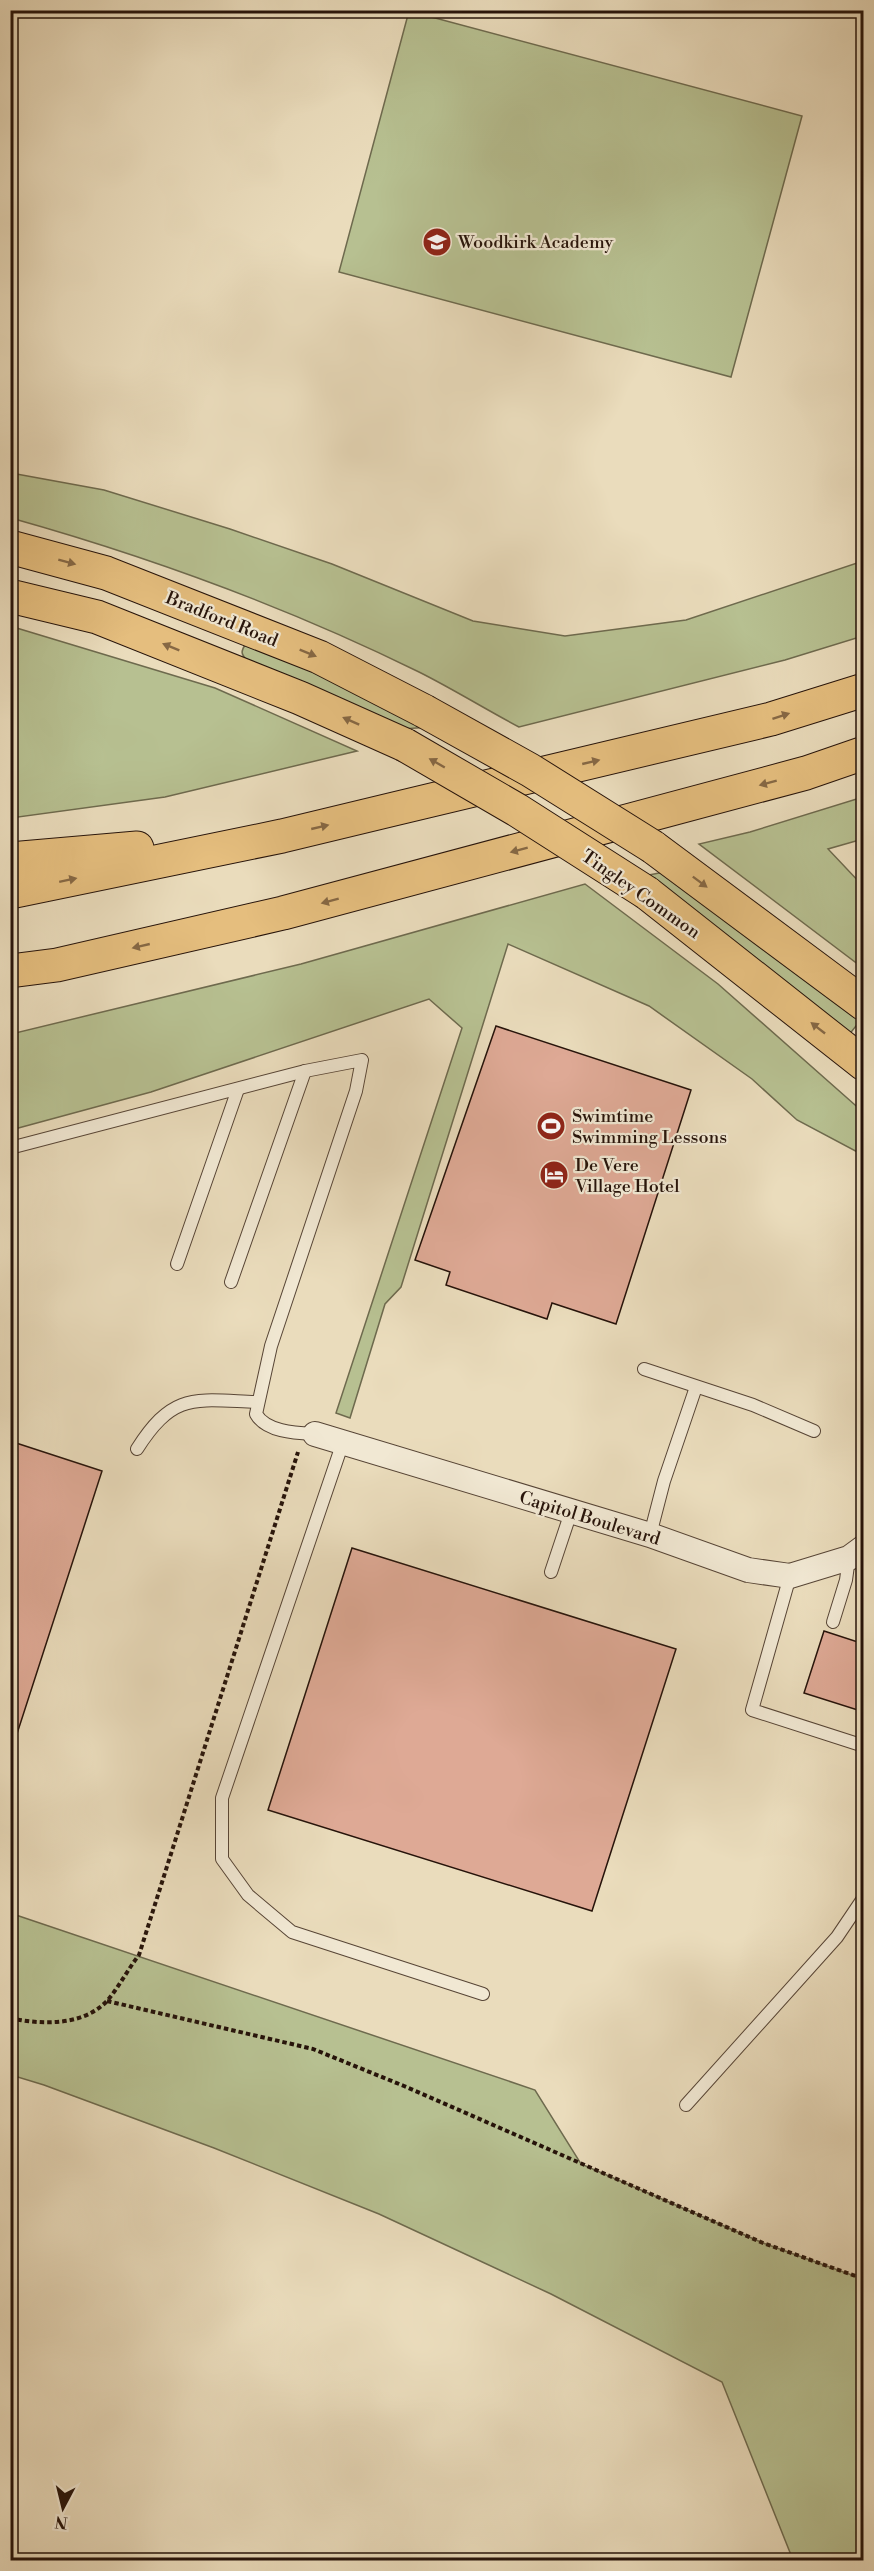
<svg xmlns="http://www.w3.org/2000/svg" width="874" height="2571" font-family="'Libre Bodoni',serif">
<rect width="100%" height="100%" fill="#eadcbc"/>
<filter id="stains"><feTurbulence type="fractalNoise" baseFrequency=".00333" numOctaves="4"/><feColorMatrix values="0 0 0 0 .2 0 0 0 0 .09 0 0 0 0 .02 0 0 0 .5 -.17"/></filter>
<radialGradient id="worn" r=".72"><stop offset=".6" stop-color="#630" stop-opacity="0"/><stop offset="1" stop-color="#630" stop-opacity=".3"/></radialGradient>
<g fill="#b7c091" stroke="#6e6a4e" stroke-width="1.5">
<path d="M409 11 802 116 731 377 339 272Z"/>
<path d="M11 473 104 490 230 529 332 564 473 621 565 636 686 620 863 561V636L785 660 519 727C485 709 453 689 419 672 289 608 150 557 11 518Z"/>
<path d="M10 626 215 688 357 751 165 797 11 818Z"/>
<path d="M253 644 431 727 402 729 246 659C241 654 241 651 245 645Z"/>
<path d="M863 797V839L828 849 863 886V968L699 844 750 832Z"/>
<path d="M664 872 860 1021 848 1036 644 876Z"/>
<path d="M585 884 718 984 863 1112V1155L797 1120 752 1079 649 1006 508 944 401 1287 385 1304 350 1418 336 1413 462 1028 429 999 151 1092 11 1130V1034L301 964Z"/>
<path d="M10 1913 535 2090 581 2164 763 2243 863 2279V2560H793L722 2382 551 2294 379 2214 214 2148 44 2085 11 2075Z"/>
</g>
<g fill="#dea995" stroke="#26130a" stroke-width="1.5">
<path d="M496 1026 691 1090 616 1324 552 1303 547 1319 446 1285 450 1272 415 1260Z"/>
<path d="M10 1441 102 1471 15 1740 10 1739Z"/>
<path d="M352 1548 676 1649 592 1911 268 1810Z"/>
<path d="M824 1631 864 1644V1712L804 1693Z"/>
</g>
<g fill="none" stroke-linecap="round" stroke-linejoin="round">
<g stroke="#574536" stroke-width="14">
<g id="lane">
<path d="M10 1148 305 1071 362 1060 356 1091 271 1346 256 1414C266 1432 296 1433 315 1434"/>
<path d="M177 1264 238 1089"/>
<path d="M231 1282 305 1071"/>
<path d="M644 1369 753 1405 814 1431"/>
<path d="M343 1442 222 1798V1859L248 1895 292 1932 483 1994"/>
<path d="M137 1449C174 1391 195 1400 258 1402"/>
<path d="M650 1535 664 1481 696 1387"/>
<path d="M551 1572 571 1512"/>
<path d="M790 1576 752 1710 864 1746"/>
<path d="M833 1622 846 1580 849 1558"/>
<path d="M686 2105 837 1937 864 1897"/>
</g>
</g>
<g stroke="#574536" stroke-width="26">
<path id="street" d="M315 1434 650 1535 748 1570 790 1576 849 1558 864 1547"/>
</g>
<g stroke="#26130a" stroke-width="35">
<g id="primary">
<path d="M10 547 106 573 319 657 424 711"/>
<path d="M10 596 97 617 300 698 405 745"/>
<path d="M653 847 864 1004"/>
<path d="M647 893 864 1064"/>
</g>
</g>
<g stroke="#26130a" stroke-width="35">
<g id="highway">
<path d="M10 859 137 848"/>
<path d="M10 892 282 836 394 809 771 719 864 690"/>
<path d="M10 971 57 965 283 913 806 773 864 753"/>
</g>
</g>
<g stroke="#26130a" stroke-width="4" stroke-dasharray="4.5 3" stroke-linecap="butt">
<path d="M107 2001 313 2049 404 2086 763 2243 864 2279"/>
<path d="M10 2018C42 2025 83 2026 107 2001 119 1987 128 1969 139 1955L298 1452"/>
</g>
<use href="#lane" stroke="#f1e8d3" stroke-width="12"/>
<use href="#street" stroke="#f1e8d3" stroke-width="24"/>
<use href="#primary" stroke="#e5be7e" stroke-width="33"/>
<use href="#highway" stroke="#e5be7e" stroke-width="33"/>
<g stroke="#26130a" stroke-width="35" stroke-linecap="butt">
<g id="primary-bridge">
<path d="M424 711 530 770 653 847"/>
<path d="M405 745 517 810 647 893"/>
</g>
</g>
<use href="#primary-bridge" stroke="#e5be7e" stroke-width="33"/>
</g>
<defs><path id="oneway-solid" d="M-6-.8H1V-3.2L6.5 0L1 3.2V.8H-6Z" transform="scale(1.5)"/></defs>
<g fill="#866844">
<use href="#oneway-solid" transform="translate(67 562) rotate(15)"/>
<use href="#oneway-solid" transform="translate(171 647) rotate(-158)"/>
<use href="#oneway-solid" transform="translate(308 653) rotate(22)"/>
<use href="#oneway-solid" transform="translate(781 716) rotate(-18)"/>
<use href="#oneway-solid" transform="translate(351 721) rotate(-156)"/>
<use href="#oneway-solid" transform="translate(591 762) rotate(-13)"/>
<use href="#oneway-solid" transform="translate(437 763) rotate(-150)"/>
<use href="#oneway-solid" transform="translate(768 783) rotate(165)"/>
<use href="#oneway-solid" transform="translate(320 827) rotate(-13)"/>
<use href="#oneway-solid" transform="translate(519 850) rotate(165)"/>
<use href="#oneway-solid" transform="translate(68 880) rotate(-12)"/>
<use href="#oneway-solid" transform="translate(700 882) rotate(37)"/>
<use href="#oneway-solid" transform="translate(330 901) rotate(165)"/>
<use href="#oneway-solid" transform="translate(141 946) rotate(167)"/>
<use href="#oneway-solid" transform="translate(818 1028) rotate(-142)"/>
</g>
<defs>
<g id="school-disc" transform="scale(1.5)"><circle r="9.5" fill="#8f2418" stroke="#f1e8d3"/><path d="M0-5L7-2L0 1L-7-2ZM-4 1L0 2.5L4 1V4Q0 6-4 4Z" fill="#fff"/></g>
<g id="stadium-disc" transform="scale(1.5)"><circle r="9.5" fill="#8f2418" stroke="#f1e8d3"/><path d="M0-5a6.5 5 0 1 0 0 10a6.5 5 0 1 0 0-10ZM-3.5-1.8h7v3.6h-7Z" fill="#fff"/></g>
<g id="hotel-disc" transform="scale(1.5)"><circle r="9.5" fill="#8f2418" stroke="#f1e8d3"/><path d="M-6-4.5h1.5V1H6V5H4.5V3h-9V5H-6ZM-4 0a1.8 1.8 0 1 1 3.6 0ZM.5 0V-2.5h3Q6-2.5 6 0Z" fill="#fff"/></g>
</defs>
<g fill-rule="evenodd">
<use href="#school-disc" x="437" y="242"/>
<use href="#stadium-disc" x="551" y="1126"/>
<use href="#hotel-disc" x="554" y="1175"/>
</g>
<g text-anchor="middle" stroke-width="4.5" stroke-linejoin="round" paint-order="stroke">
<g font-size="18" fill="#26130a" stroke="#f1e8d3" text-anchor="start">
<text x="458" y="248">Woodkirk Academy</text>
<text x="572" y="1122">Swimtime<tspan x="572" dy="21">Swimming Lessons</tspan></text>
<text x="575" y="1171">De Vere<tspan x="575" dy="21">Village Hotel</tspan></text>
</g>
<g font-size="18" fill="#26130a" stroke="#f1e8d3">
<text transform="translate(222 619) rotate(22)" y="6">Bradford Road</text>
<text transform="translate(641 894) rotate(35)" y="6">Tingley Common</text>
<text transform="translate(590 1518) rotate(17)" y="6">Capitol Boulevard</text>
</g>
</g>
<rect width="874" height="2571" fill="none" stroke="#eadcbc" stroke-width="36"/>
<rect x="12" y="12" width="850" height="2547" fill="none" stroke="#26130a" stroke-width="3"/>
<rect x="18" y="18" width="838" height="2535" fill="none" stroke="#26130a" stroke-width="1.5"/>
<g transform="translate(63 2508) rotate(187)" stroke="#f1e8d3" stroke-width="4.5" paint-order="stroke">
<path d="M0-4.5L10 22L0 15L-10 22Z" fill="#26130a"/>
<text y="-9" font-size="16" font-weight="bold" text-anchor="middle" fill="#26130a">N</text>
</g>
<rect width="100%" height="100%" filter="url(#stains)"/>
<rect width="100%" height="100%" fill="url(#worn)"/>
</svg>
